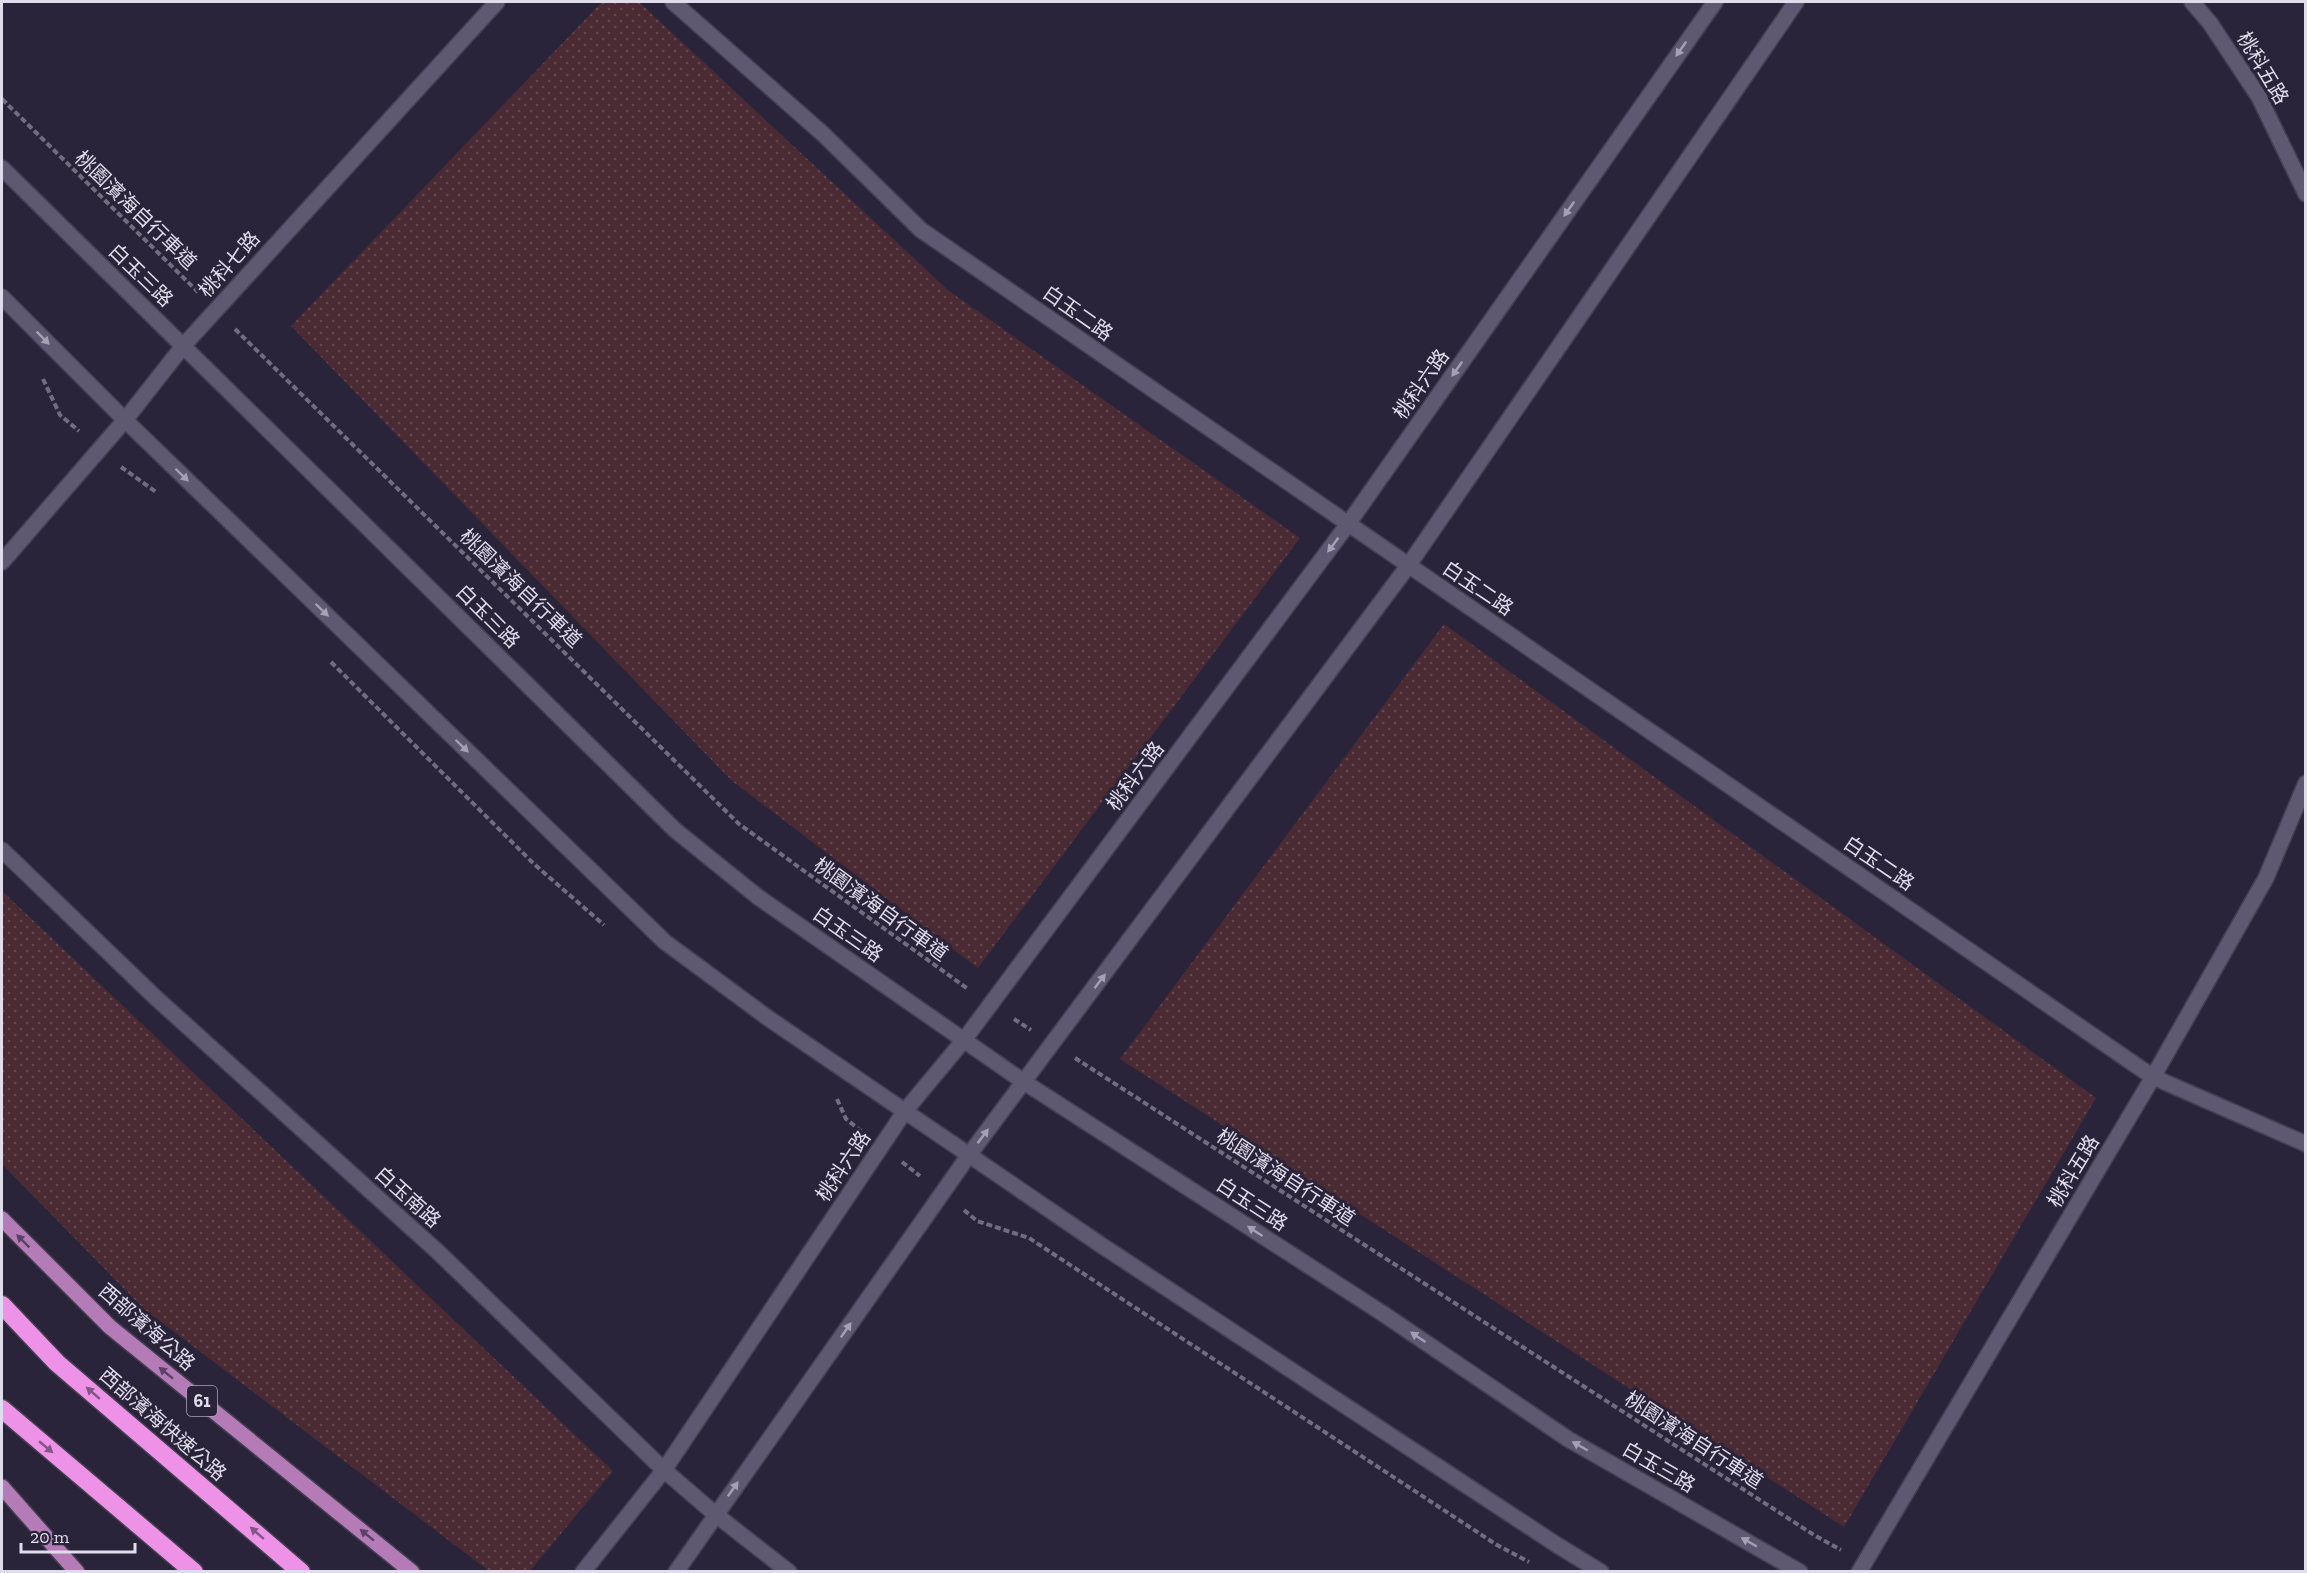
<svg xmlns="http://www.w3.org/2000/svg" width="2307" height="1573" font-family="'Zilla Slab','Noto Sans TC',serif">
<defs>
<pattern id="park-dots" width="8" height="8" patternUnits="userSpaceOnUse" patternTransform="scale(1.5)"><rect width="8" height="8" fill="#4a2a33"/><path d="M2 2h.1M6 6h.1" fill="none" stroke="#644851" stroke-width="1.8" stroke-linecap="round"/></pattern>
</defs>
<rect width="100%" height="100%" fill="#2a243a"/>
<g fill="url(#park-dots)">
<path d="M602 2H639L949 291 1300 538 978 968 732 781 291 326Z"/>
<path d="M1444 624 2096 1098 1844 1527 1120 1059Z"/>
<path d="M2 891 613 1471 530 1571H489L144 1309 2 1164Z"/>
</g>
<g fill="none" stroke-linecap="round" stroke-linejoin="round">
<g stroke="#443f51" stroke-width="18">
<g id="minor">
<path d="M673 2 823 134 921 230 2153 1077 2306 1144"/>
<path d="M2192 2 2210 23 2259 97 2306 194"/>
<path d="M2 168 675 830 758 897 1024 1082 1382 1313 1568 1439 1800 1572"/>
<path d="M2 297 125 420 665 942 768 1018 1101 1245 1557 1545 1601 1572"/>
<path d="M2 562 125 420 184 345 497 2"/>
<path d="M2 850 156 998 437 1251 664 1470 715 1514 789 1572"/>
<path d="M583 1572 664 1470 905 1111 964 1040 1348 524 1715 2"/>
<path d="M676 1572 969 1155 1408 566 1796 2"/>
<path d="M1859 1572 2153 1077 2266 878 2306 783"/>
</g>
</g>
<g stroke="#443f51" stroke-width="18">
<g id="major">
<path d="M2 1219 110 1327 412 1572"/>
<path d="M2 1487 77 1572"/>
</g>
</g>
<g stroke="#443f51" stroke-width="21">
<g id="highway">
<path d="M2 1305 57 1363 301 1572"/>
<path d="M2 1409 194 1572"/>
</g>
</g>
<g stroke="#716d80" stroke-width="4" stroke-dasharray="6 3" stroke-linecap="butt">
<path d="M2 99 198 292"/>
<path d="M235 329 739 824 968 989"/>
<path d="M43 379 60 415 79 431"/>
<path d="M121 467 156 492"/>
<path d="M331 662 534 864 604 925"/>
<path d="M1014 1019 1031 1030"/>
<path d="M1075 1058 1814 1535 1841 1550"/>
<path d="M837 1099 846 1119 861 1131"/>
<path d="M902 1162 920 1176"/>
<path d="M964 1210 977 1221 1029 1238 1497 1545 1529 1562"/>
</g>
<use href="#minor" stroke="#5f5871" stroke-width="15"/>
<use href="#major" stroke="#b47bb7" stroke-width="15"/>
<use href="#highway" stroke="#ed92e6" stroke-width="18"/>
</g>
<defs><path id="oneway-solid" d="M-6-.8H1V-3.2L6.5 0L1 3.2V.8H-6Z" transform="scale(1.5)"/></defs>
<g fill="#a5a1b4">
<use href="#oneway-solid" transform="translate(1681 49) rotate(125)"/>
<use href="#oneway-solid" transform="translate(1569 209) rotate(125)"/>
<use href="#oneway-solid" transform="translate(43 338) rotate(45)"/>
<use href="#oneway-solid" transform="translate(1457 369) rotate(125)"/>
<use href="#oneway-solid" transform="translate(182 475) rotate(44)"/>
<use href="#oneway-solid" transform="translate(1333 545) rotate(127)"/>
<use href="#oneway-solid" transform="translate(322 610) rotate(44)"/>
<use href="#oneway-solid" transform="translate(462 746) rotate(44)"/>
<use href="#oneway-solid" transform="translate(1100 981) rotate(-53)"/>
<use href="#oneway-solid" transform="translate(983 1136) rotate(-53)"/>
<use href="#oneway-solid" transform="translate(1255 1231) rotate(-147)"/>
<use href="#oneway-solid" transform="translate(846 1330) rotate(-55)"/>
<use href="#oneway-solid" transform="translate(1418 1337) rotate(-146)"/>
<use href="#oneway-solid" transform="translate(1580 1446) rotate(-150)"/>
<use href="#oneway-solid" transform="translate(733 1489) rotate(-55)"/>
<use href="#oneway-solid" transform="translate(1749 1542) rotate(-150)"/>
</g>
<g fill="#5a4266">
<use href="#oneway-solid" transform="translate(23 1241) rotate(-135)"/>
<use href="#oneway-solid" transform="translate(166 1373) rotate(-141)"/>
<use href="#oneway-solid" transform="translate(367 1535) rotate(-141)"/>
</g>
<g fill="#825687">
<use href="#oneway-solid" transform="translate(93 1393) rotate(-139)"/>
<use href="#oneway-solid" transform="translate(46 1447) rotate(40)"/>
<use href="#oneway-solid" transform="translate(257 1533) rotate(-139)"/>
</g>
<g text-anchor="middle" stroke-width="6" stroke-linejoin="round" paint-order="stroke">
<rect fill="#2a243a" stroke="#a9a5b6" stroke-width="1.5" x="187" y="1386" width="30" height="30" rx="4.5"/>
<g font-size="18" font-weight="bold" fill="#dfdceb">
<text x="202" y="1407">61</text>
</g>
<g font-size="20" fill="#dfdceb" stroke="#2a243a">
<text transform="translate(2263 68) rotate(59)" y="7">桃科五路</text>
<text transform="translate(136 210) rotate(44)" y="7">桃園濱海自行車道</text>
<text transform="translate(229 264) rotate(-48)" y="7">桃科七路</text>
<text transform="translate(141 275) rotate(44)" y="7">白玉三路</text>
<text transform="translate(1078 313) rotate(35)" y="7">白玉二路</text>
<text transform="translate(1421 384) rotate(-55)" y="7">桃科六路</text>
<text transform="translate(521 588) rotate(44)" y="7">桃園濱海自行車道</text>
<text transform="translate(1478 588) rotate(34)" y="7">白玉二路</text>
<text transform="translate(488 616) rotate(45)" y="7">白玉三路</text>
<text transform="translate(1135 776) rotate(-53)" y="7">桃科六路</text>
<text transform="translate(1879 863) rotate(34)" y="7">白玉二路</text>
<text transform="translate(881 909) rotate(36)" y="7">桃園濱海自行車道</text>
<text transform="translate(848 934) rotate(35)" y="7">白玉三路</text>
<text transform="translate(843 1166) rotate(-56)" y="7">桃科六路</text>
<text transform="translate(2073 1171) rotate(-59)" y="7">桃科五路</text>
<text transform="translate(1286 1177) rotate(33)" y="7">桃園濱海自行車道</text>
<text transform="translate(408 1197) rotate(42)" y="7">白玉南路</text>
<text transform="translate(1252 1204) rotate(33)" y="7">白玉三路</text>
<text transform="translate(147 1327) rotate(41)" y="7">西部濱海公路</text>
<text transform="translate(163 1424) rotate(41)" y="7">西部濱海快速公路</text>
<text transform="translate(1694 1440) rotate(33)" y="7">桃園濱海自行車道</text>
<text transform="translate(1659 1467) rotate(30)" y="7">白玉三路</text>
</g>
</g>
<rect width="2307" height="1573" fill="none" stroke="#dfdceb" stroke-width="6"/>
<path d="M21 1543v9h114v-9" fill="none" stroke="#dfdceb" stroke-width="3"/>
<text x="30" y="1543" font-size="18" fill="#dfdceb" stroke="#2a243a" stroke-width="4.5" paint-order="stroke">20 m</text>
</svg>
